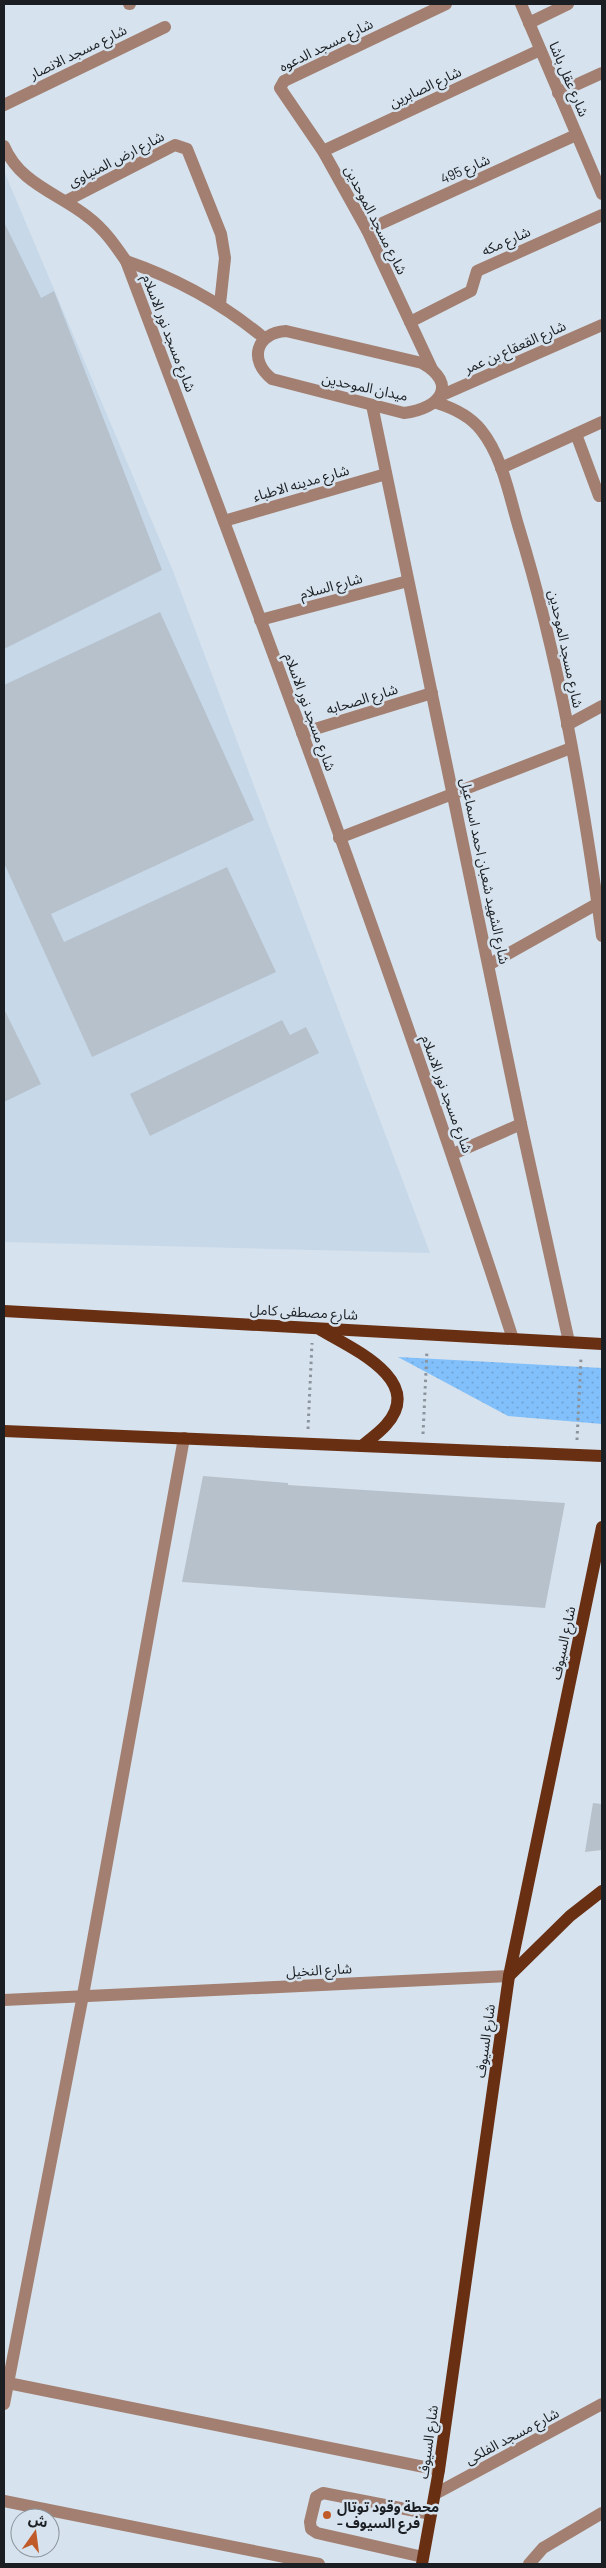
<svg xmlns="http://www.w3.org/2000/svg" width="606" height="2568" font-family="Barlow,'Noto Sans Arabic',sans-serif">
<defs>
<pattern id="grass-dots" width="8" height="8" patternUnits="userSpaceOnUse" patternTransform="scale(1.25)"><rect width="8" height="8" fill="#82c0fb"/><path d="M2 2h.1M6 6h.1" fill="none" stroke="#70a5d7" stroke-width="1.8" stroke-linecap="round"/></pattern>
</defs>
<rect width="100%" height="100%" fill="#d6e2ed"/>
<path fill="#c7d8e9" d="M4 171 173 571 430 1253 4 1242Z"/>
<path fill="url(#grass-dots)" d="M398 1357 602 1368V1424L508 1416Z"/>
<g fill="#b6c1cc">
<path d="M4 222 41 298 54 291 162 570 4 649Z"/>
<path d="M160 612 254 820 51 914 64 942 227 867 276 972 92 1057 4 863V685Z"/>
<path d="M4 1009 41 1084 4 1102Z"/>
<path d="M282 1020 290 1035 306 1027 319 1053 150 1136 130 1094Z"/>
<path d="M203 1476 288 1483V1485L565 1503 545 1608 182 1582Z"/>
<path d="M593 1803 602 1804V1850L585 1852Z"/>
</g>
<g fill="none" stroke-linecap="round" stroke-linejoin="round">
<g stroke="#8b939c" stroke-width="3" stroke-dasharray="2.5 4" stroke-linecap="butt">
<path d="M308 1429 312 1343"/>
<path d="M423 1434 427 1350"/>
<path d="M577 1440 581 1358"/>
</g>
<g stroke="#a27f71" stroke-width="12">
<path d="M129 4H130"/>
<path d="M521 4 602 194"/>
<path d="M529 23 568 4"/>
<path d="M558 93 602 73"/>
<path d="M4 105 165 27"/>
<path d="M4 146C20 184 58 193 88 217 104 229 115 245 126 261 261 618 395 976 513 1339"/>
<path d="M323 151 540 50"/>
<path d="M66 201 175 145 187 149 221 234 225 258 220 304"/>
<path d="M367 230 576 135"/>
<path d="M126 261C178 279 222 303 264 338"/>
<path d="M410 322 471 291 477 271 602 215"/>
<path d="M286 331 422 363C459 384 440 409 404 413L272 379C248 360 256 333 286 331Z"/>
<path d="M432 369 367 230 323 151 280 88 284 81 446 4"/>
<path d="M440 396 602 325"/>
<path d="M437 403C453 408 470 416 481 430 502 456 509 494 518 525 559 658 583 797 602 936"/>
<path d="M372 405 521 1124 569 1342"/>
<path d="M576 434 599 496"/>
<path d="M501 468 602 422"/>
<path d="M224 521 386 474"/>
<path d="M260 620 408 581"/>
<path d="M567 725 602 706"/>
<path d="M302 733 432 693"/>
<path d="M339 838 571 748"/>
<path d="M490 964 602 901"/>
<path d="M453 1154 521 1124"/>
<path d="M4 2000 509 1976"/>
<path d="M8 2383 439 2470"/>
<path d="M4 2404 83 1995 184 1438"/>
<path d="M435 2494 602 2404"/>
<path d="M4 2501 319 2564"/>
<path d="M423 2557 317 2533 311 2529 310 2522 316 2497 323 2493 431 2514"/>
<path d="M529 2564 543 2548 602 2513"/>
</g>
<g stroke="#682f13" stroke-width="12">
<path d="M4 1311 602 1344"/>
<path d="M321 1330C351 1348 426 1380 386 1425 379 1433 370 1439 362 1446"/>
<path d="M4 1431 602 1456"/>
<path d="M509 1976 570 1916 602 1891"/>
<path d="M422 2564 439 2470 509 1976 602 1527"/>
</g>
</g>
<circle fill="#c05b29" stroke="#d6e2ed" stroke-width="2" cx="327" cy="2515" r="5"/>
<g text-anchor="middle" stroke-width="5" stroke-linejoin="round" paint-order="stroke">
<g font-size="14" fill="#1b1f23" stroke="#d6e2ed">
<text transform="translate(326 45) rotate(-26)" y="5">شارع مسجد الدعوه</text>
<text transform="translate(78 52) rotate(-26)" y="5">شارع مسجد الانصار</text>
<text transform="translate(569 79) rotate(67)" y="5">شارع عقل باشا</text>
<text transform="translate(425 87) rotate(-25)" y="5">شارع الصابرين</text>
<text transform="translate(116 159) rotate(-27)" y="5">شارع ارض المنياوى</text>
<text transform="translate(465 169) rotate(-24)" y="5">شارع 495</text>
<text transform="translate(376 220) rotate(63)" y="5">شارع مسجد الموحدين</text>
<text transform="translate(506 241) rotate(-24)" y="5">شارع مكه</text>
<text transform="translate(169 333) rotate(69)" y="5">شارع مسجد نور الاسلام</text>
<text transform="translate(515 347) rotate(-24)" y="5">شارع القعقاع بن عمر</text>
<text transform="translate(365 387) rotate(12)" y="5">ميدان الموحدين</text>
<text transform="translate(301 483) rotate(-16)" y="5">شارع مدينه الاطباء</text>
<text transform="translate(331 586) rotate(-15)" y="5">شارع السلام</text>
<text transform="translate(566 649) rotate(78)" y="5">شارع مسجد الموحدين</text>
<text transform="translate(362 699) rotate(-17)" y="5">شارع الصحابه</text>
<text transform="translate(310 712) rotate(70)" y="5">شارع مسجد نور الاسلام</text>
<text transform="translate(485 871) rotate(78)" y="5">شارع الشهيد شعبان احمد اسماعيل</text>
<text transform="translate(447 1094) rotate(70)" y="5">شارع مسجد نور الاسلام</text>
<text transform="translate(304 1312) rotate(3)" y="5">شارع مصطفى كامل</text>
<text transform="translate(563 1643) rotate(-78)" y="5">شارع السيوف</text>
<text transform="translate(319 1970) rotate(-3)" y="5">شارع النخيل</text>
<text transform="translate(485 2041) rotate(-82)" y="5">شارع السيوف</text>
<text transform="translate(512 2436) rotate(-28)" y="5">شارع مسجد الفلكى</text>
<text transform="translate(428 2442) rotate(-82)" y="5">شارع السيوف</text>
</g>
<g font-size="14" font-weight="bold" fill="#1b1f23" stroke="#d6e2ed" text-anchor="start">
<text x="337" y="2512">محطة وقود توتال<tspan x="337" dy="16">- فرع السيوف</tspan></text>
</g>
</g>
<rect width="606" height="2568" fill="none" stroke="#1b1f23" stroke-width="10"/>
<g transform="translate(35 2533) rotate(14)"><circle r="24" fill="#d6e2ed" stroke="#8b949c"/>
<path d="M0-4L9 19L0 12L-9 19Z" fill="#c05b29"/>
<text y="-8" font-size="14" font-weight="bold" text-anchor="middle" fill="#1b1f23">ش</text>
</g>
</svg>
